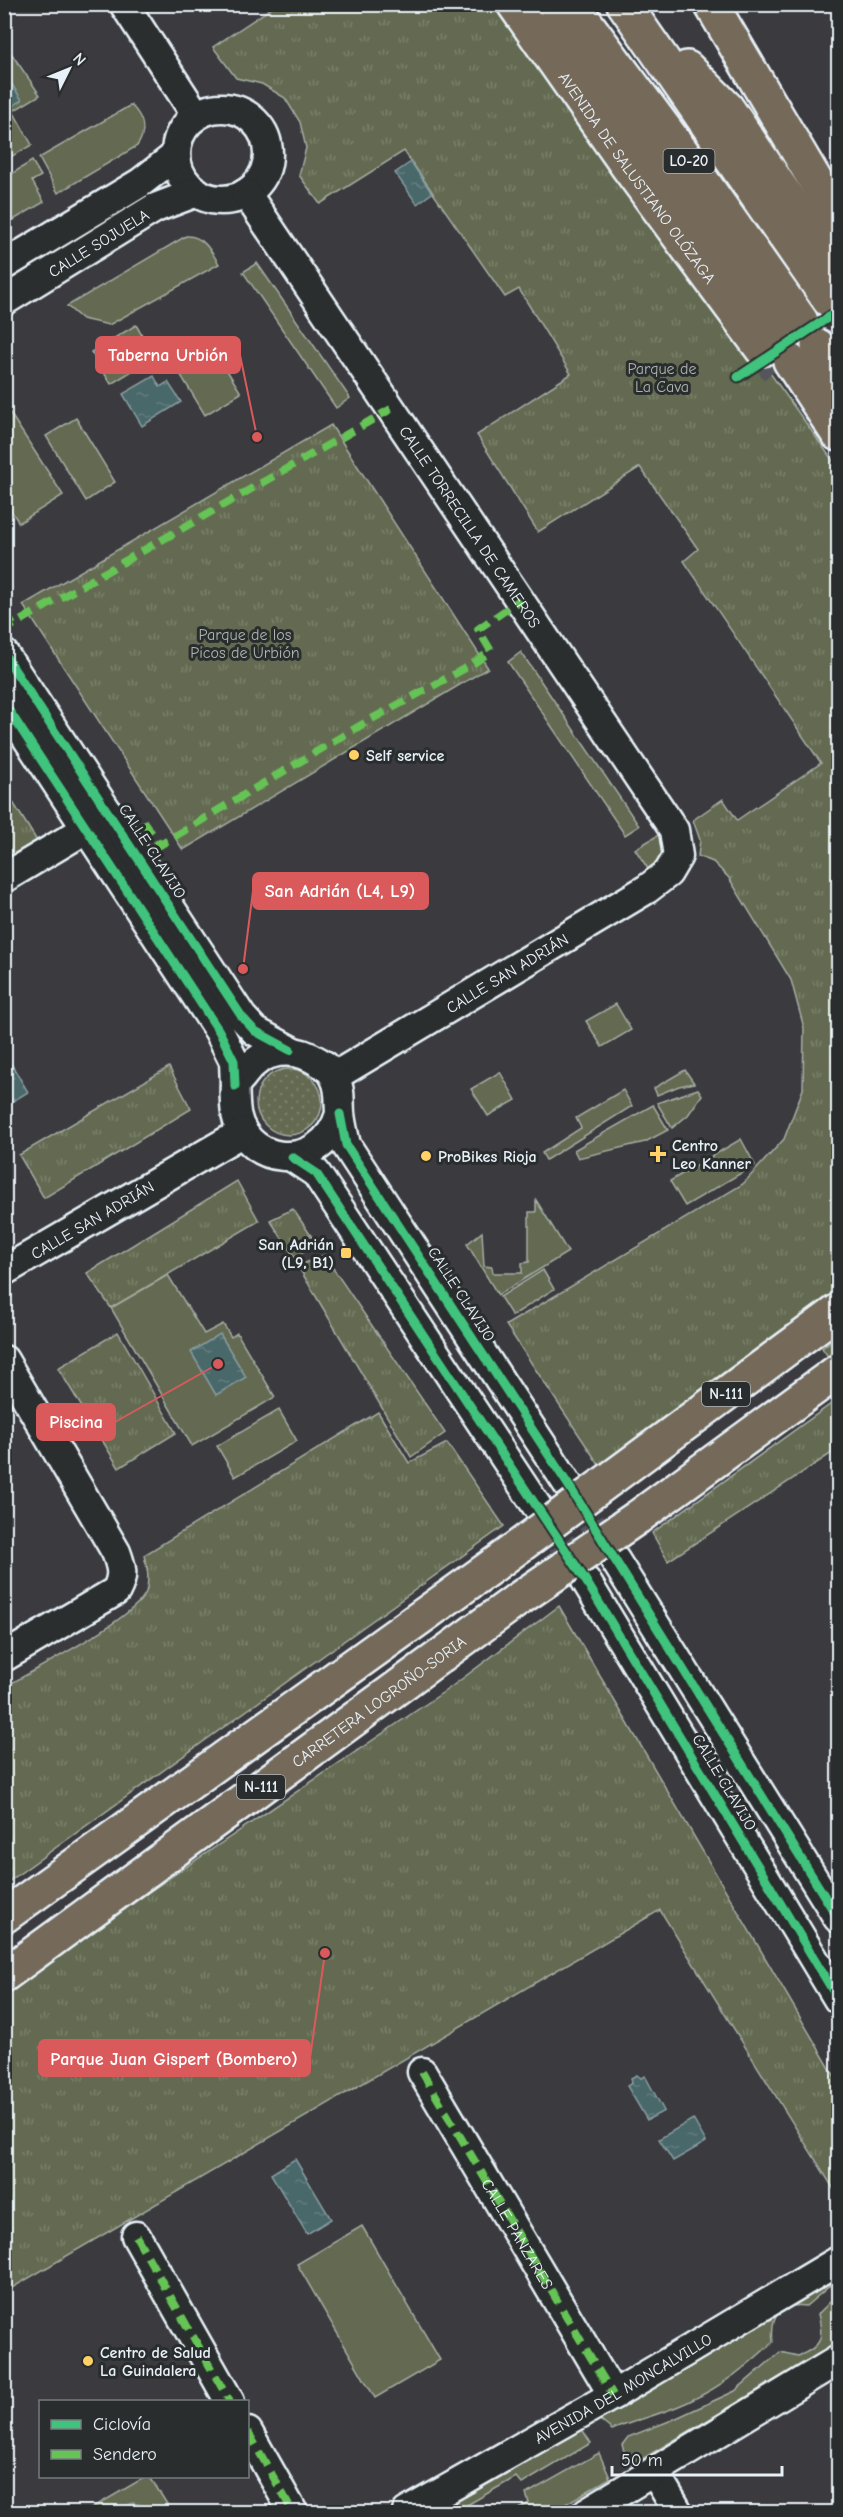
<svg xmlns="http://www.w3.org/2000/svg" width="843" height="2517" font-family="'Comic Neue',sans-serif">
<defs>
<pattern id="grass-dots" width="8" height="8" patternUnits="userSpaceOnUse" patternTransform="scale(1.5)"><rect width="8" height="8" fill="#646b51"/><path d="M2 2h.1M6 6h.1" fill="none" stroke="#7a816b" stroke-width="1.8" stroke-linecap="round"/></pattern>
<pattern id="park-tufts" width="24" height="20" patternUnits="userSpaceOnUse" patternTransform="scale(1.5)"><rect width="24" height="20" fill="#646b51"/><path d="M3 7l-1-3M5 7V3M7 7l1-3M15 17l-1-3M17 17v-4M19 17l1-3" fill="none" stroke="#7a816b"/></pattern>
<pattern id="water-ripples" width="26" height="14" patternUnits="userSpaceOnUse" patternTransform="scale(1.5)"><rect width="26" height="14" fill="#49676a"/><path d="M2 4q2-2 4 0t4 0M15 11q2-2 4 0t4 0" fill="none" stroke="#637d80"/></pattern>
</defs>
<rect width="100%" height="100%" fill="#3a3a3f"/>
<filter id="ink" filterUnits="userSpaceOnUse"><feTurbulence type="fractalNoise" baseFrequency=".0167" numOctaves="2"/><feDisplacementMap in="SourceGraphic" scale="12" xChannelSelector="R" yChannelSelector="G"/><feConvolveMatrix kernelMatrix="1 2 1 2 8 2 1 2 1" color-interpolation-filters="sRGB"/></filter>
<g filter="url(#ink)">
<circle fill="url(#grass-dots)" stroke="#a6aea4" stroke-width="1.5" cx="289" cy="1102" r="33"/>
<g fill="url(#park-tufts)" stroke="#a6aea4" stroke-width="1.5">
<path d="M276 5H507L838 468V1289L599 1465 506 1325 743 1184 784 1139 803 1089 804 1028 791 980 729 878 713 862 698 856 700 840 693 820 723 799 737 820 821 763 684 561 698 549 640 467 538 532 477 435 571 374 519 289 505 297 404 151 320 204 299 175 306 148 300 122 285 98 262 84 236 78 213 47Z"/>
<path d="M331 425 488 668 183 850 23 605Z"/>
<path d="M4 788 44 852 4 875Z"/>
<path d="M169 1067 191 1109 44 1198 19 1155Z"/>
<path d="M237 1181 259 1221 111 1308 87 1273Z"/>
<path d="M293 1209 316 1243 295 1258 270 1220Z"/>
<path d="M324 1255 445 1433 411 1457 298 1266Z"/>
<path d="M118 1332 176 1433 119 1468 58 1368Z"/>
<path d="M838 1399V1449L668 1561 652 1533Z"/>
<path d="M378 1412 409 1463 447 1443 504 1526 5 1884V1687C33 1670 136 1618 146 1592 150 1579 147 1567 144 1555Z"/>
<path d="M559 1606 838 2082V2196L660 1910 5 2292V1996L149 1892 451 1687Z"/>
</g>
<g fill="#646b51" stroke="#a6aea4" stroke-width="1.5">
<path d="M9 50 40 95 13 111 32 145 5 160 4 54Z"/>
<path d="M131 105C143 117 148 130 137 146L58 193 39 158Z"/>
<path d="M32 161 41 176 32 181 44 202 5 225V178Z"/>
<path d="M186 236C203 235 211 251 219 264L109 325 82 319 67 306Z"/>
<path d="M257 263 350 398 336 408 243 272Z"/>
<path d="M136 325 155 357 111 384 91 352Z"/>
<path d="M215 351 241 393 205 415 179 372Z"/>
<path d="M6 407 63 495 19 523 5 501Z"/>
<path d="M76 418 115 482 86 501 46 436Z"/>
<path d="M521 652 639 826 625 835 508 662Z"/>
<path d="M665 831 669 838 654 878 635 849Z"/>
<path d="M616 1004 631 1030 602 1047 586 1021Z"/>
<path d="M685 1070 694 1083 679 1086 657 1095 654 1088Z"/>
<path d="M500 1072 516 1100 488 1116 471 1089Z"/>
<path d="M698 1089 702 1095 688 1115 672 1128 657 1103Z"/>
<path d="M623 1090 632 1106 546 1160 542 1153 581 1128 576 1118Z"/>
<path d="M653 1105 668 1130 645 1142 578 1158 574 1150Z"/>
<path d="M741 1139 755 1165 685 1206 670 1181Z"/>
<path d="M536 1200 568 1252 498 1295 467 1244 482 1232 484 1266 492 1267 493 1273H522V1263L529 1262V1212H536Z"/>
<path d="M543 1270 554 1289 512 1316 500 1297Z"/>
<path d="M168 1275 204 1334 223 1324 231 1337 237 1333 275 1397 192 1446 111 1308Z"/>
<path d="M838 1335V1352L829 1358 822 1348Z"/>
<path d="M279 1410 297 1441 235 1477 217 1446Z"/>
<path d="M362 2226 440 2360 375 2398 297 2264Z"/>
<path d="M838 2266V2279L806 2306C780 2303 770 2316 773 2342 746 2367 724 2385 690 2401 666 2413 638 2419 612 2430L600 2420 595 2410Z"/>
<path d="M838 2294V2343L632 2465 628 2463 622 2445 628 2437 672 2420 735 2391 780 2352 798 2356C822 2347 824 2338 818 2314Z"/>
<path d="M576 2420 591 2443 522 2484 516 2477 455 2512H420Z"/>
<path d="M599 2453 610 2478 552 2512H513L529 2503 526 2494Z"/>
<path d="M147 2476 150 2477 172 2512H85Z"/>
</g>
<g fill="url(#water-ripples)" stroke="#899ea3" stroke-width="1.5">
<path d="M5 74 22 100 5 111H4Z"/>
<path d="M411 162 432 193 417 204 395 173Z"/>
<path d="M154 376 160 387 168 382 181 402 142 426 123 394Z"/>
<path d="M4 1052 28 1092 5 1106H4Z"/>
<path d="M220 1334 246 1377 216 1395 191 1352Z"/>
<path d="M637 2075 641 2078 645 2076 664 2111 647 2120 627 2086 632 2083 631 2078Z"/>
<path d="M693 2119 706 2142 673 2161 659 2139Z"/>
<path d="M295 2159 331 2219 307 2234 271 2174Z"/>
<path d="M132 2503 140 2505 146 2512H116Z"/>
</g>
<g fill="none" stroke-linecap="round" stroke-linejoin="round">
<g stroke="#54555b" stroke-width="28" stroke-dasharray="28 14" stroke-linecap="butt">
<path d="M569 1486 614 1559"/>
<path d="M538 1508 585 1579"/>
</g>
<path stroke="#54555b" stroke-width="33" stroke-dasharray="33 16" stroke-linecap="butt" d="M762 349 777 370"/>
<g stroke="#e8f1f8" stroke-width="33">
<g id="minor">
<path d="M124 4 196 115"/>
<circle cx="222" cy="154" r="46"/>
<path id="s1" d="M246 193 674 830 678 856 668 873 647 889 335 1076"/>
<path d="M4 265 140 183 176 155"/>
<path id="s2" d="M4 301 155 208 197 192"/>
<path d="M4 654 242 1017 255 1031 290 1050"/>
<path d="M4 703 219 1031 234 1061 235 1086"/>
<path d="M4 878 86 829"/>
<path d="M340 1114C322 1175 238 1168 235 1104 235 1099 234 1091 235 1086 236 1082 241 1078 243 1075 262 1048 293 1045 319 1062 325 1065 332 1071 335 1078 341 1090 339 1101 340 1113 341 1124 344 1135 346 1145L569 1486"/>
<path d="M292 1157 316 1173 538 1508"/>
<path id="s3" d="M4 1271 243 1132"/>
<path d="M4 1360 116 1552C122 1568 124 1576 116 1591L4 1657"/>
<path d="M615 1560 838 1918"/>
<path d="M586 1581 838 1999"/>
<path id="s4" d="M422 2072 613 2395"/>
<path d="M136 2236 230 2402"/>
<path d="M248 2432 293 2512"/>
<path d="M655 2473 678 2512"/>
<path id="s5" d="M407 2512 613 2395 838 2261"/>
<path d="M587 2512 838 2360"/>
</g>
</g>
<g stroke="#e8f1f8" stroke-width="38">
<g id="major">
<path id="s6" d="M514 4 628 167 762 349"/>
<path d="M711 4 838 219"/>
</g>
</g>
<g stroke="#e8f1f8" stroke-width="38">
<g id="highway">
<path d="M555 4 571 44 775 339"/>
<path d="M572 4 682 152 801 321"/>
<path d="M624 4 829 300"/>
<path d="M687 68 727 108 838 273"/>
<path d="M818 346 838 378"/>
<path d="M790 361 838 434"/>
<path d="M613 1477 838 1311"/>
<path d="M638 1517 838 1371"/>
<path d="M4 1916 495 1564"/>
<path id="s7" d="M4 1975 517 1600"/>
</g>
</g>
<use href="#minor" stroke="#2a2d2e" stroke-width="28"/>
<use href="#major" stroke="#746a5a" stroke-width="33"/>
<use href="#highway" stroke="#746a5a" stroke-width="33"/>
<g stroke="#e8f1f8" stroke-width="38" stroke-linecap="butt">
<g id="highway-bridge">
<path d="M495 1564 613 1477"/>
<path d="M517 1600 638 1517"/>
</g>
</g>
<use href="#highway-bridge" stroke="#746a5a" stroke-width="33"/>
<g stroke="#66c356" stroke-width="8" stroke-dasharray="15 8" stroke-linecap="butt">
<path d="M4 619 8 617 13 625 391 409"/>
<path d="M143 821 160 845 368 721 471 665 491 651 478 629 520 600"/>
<path d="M422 2072 613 2395"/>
<path d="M136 2236 230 2402"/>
<path d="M248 2432 293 2512"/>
</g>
<g stroke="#2a2d2e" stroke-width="13">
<g id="cycleway">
<path d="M738 377 838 311"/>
<path d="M4 654 242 1017 255 1031 290 1050"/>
<path d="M4 703 219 1031 234 1061 235 1086"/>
<path d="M340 1114 346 1145 569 1486 838 1918"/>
<path d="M292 1157 316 1173 586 1581 838 1999"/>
</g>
</g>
<use href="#cycleway" stroke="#40c37c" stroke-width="9"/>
</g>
</g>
<g fill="#ffd166" stroke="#2a2d2e" stroke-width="2">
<circle cx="354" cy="755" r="6"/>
<path d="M655 1145h6v6h6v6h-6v6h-6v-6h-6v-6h6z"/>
<circle cx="426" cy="1156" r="6"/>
<rect x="340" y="1247" width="12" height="12" rx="3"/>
<circle cx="88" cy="2361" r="6"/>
</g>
<g text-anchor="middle" stroke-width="6" stroke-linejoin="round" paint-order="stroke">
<g fill="#2a2d2e" stroke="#afb6bb" stroke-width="1.5">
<rect x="663.5" y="149" width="51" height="24" rx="4.5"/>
<rect x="702" y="1382" width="48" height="24" rx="4.5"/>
<rect x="237" y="1775" width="48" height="24" rx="4.5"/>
</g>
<g font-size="15" font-weight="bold" fill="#e8f1f8">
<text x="689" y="166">LO-20</text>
<text x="726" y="1399">N-111</text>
<text x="261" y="1792">N-111</text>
</g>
<g font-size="16" fill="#e8f1f8" stroke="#2a2d2e">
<text dy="6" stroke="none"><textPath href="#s6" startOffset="213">AVENIDA DE SALUSTIANO OLÓZAGA</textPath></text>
<text dy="6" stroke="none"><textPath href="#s2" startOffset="111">CALLE SOJUELA</textPath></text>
<text dy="6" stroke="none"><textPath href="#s1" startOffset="402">CALLE TORRECILLA DE CAMEROS</textPath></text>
<text transform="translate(153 851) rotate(57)" y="6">CALLE CLAVIJO</text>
<text transform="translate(507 973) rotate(-31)" y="6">CALLE SAN ADRIÁN</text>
<text dy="6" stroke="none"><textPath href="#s3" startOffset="102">CALLE SAN ADRIÁN</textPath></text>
<text transform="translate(462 1294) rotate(57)" y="6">CALLE CLAVIJO</text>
<text dy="6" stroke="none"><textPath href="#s7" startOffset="464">CARRETERA LOGROÑO-SORIA</textPath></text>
<text transform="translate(725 1782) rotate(59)" y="6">CALLE CLAVIJO</text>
<text dy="6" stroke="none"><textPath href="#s4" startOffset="188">CALLE PANZARES</textPath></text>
<text dy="6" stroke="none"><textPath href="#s5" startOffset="249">AVENIDA DEL MONCALVILLO</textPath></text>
</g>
<g font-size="16" fill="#adb5ad" stroke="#2a2d2e">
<text x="662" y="374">Parque de<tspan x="662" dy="18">La Cava</tspan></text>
<text x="245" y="640">Parque de los<tspan x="245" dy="18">Picos de Urbión</tspan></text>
</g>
<g font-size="16" font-weight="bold" fill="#e8f1f8" stroke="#2a2d2e" text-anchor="start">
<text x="366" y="761">Self service</text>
<text x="672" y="1151">Centro<tspan x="672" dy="18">Leo Kanner</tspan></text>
<text x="438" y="1162">ProBikes Rioja</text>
<text x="334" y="1250" text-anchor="end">San Adrián<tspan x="334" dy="18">(L9, B1)</tspan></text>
<text x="100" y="2358">Centro de Salud<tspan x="100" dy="18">La Guindalera</tspan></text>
</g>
</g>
<path fill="none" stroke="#da5a5c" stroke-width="2" d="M257 437L240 355M243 969L253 891M218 1364L115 1422M325 1953L310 2058"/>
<g fill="#da5a5c" stroke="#2a2d2e" stroke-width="2">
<circle cx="257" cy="437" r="6"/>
<circle cx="243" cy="969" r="6"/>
<circle cx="218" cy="1364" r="6"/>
<circle cx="325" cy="1953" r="6"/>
</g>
<g fill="#da5a5c" stroke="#da5a5c" stroke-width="2">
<rect x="96" y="337" width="144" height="36" rx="6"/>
<rect x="253" y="873" width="175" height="36" rx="6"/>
<rect x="37" y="1404" width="78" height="36" rx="6"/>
<rect x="39" y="2040" width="271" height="36" rx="6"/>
</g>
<g font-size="18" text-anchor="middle" font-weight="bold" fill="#fff">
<text x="168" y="361">Taberna Urbión</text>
<text x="340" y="897">San Adrián (L4, L9)</text>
<text x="76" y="1428">Piscina</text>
<text x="174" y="2065">Parque Juan Gispert (Bombero)</text>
</g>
<rect width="843" height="2517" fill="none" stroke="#2a2d2e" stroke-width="24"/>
<rect x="12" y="12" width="819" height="2493" fill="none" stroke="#e8f1f8" stroke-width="2" filter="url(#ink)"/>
<rect x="39" y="2400" width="210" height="78" fill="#2a2d2e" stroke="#767b7f" stroke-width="1.5"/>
<rect x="51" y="2420" width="30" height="9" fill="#40c37c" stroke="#767b7f" stroke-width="1.5"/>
<text x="93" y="2430" font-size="18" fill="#e8f1f8">Ciclovía</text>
<rect x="51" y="2450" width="30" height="9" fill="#66c356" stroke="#767b7f" stroke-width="1.5"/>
<text x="93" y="2460" font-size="18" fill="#e8f1f8">Sendero</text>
<g transform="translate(69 69) rotate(47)" stroke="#2a2d2e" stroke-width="4.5" paint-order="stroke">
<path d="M0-4.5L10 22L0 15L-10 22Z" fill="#e8f1f8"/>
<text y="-9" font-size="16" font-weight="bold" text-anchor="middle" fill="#e8f1f8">N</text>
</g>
<path d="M612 2466v9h170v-9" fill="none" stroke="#e8f1f8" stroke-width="3"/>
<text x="621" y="2466" font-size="18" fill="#e8f1f8" stroke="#2a2d2e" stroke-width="4.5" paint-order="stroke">50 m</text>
</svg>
